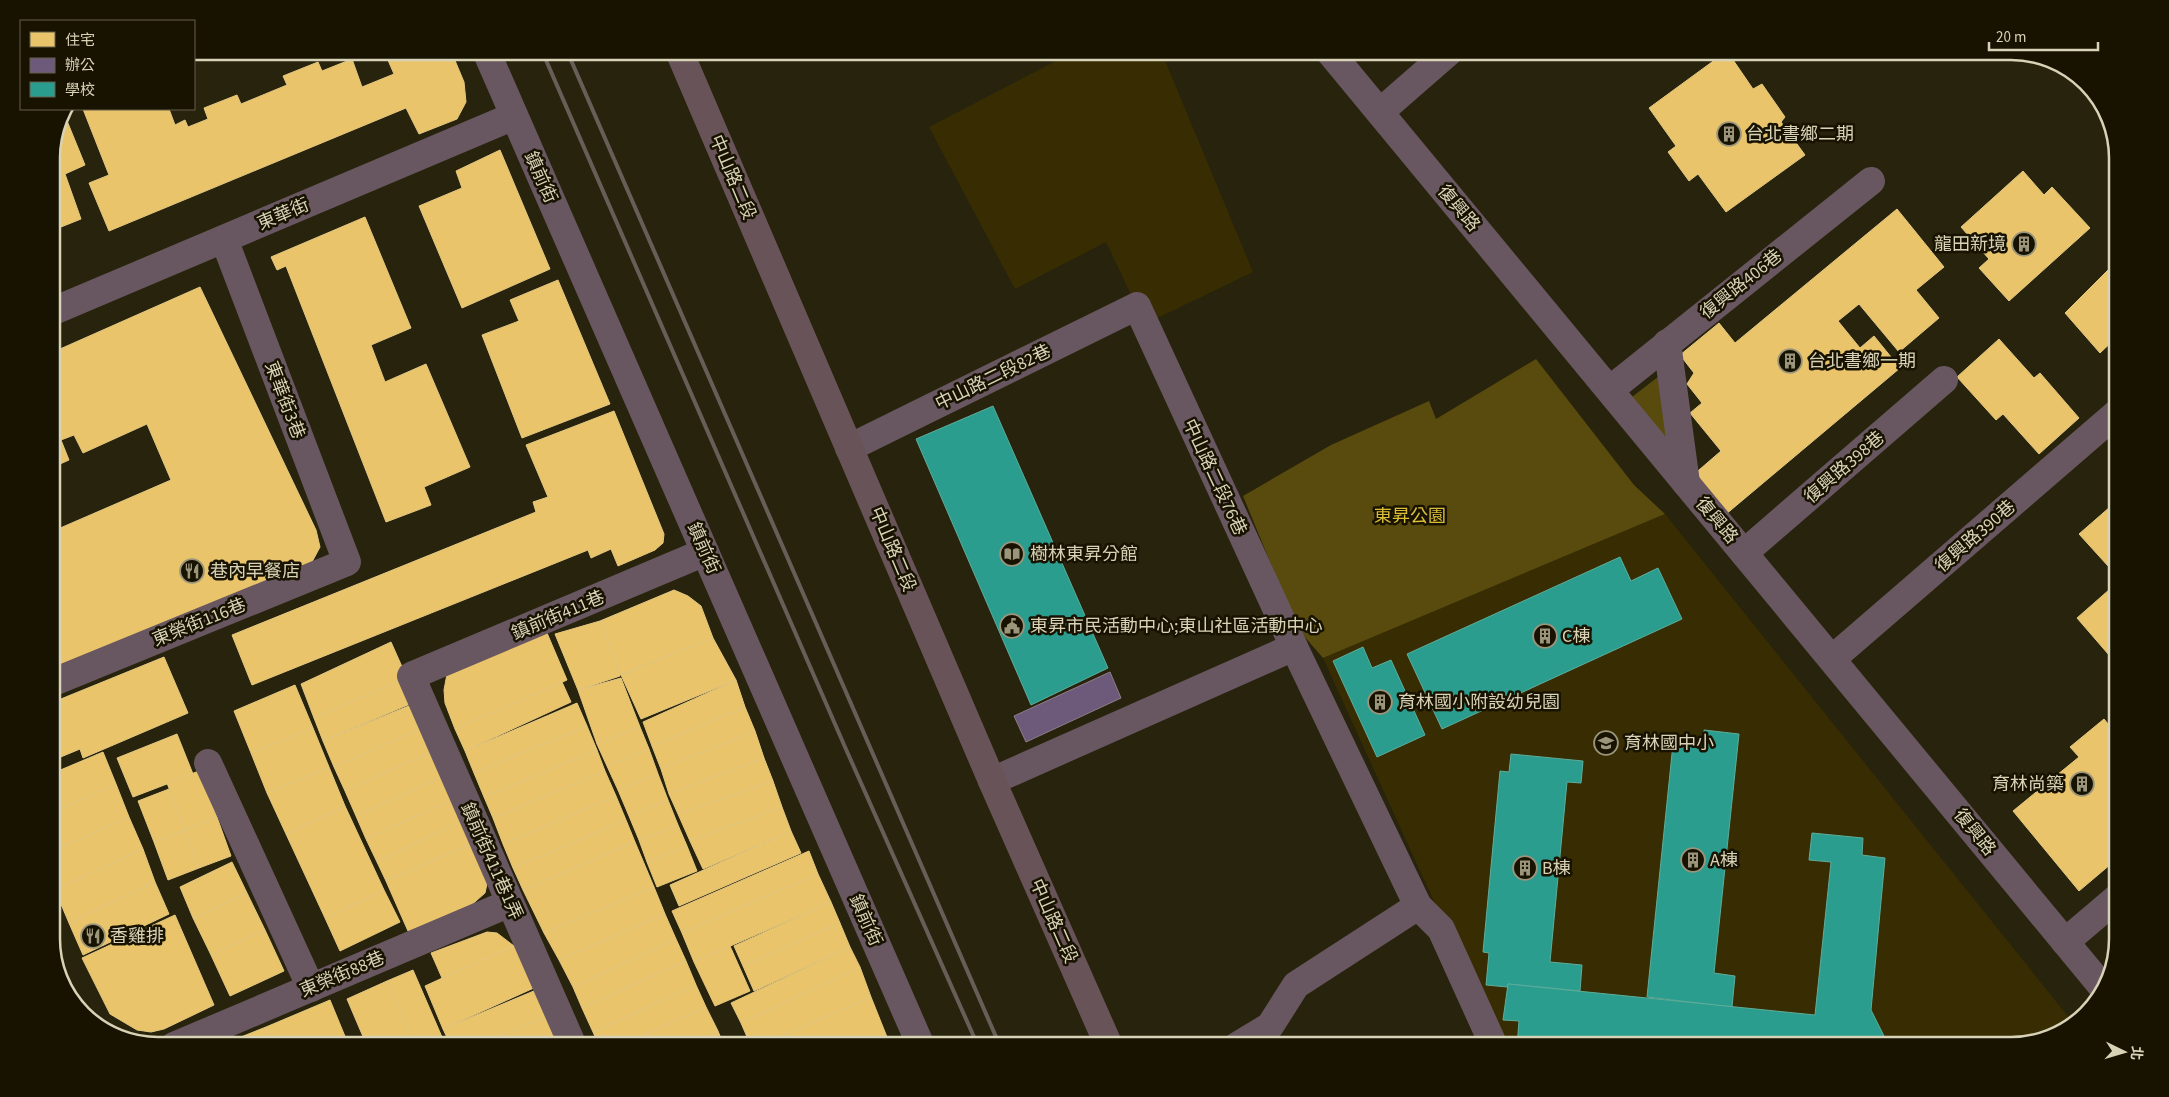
<svg xmlns="http://www.w3.org/2000/svg" width="2169" height="1097" font-family="'Source Sans 3','Noto Sans TC',sans-serif">
<rect width="100%" height="100%" fill="#28230c"/>
<g fill="#382d02">
<path d="M1075 51H1161L1253 272 1145 324 1106 242 1015 289 929 127Z"/>
<path d="M1665 514 2074 1024 2070 1028 2012 1046H1500L1323 658Z"/>
</g>
<g fill="#584b0d">
<path d="M1536 359 1634 485 1665 514 1323 658 1303 635 1285 598 1243 496 1331 445 1429 401 1436 419Z"/>
<path d="M1663 373 1671 448 1632 397Z"/>
</g>
<g fill="#e9c46a" stroke="#e4c881">
<path d="M384 51H451L464 82 466 102 457 119 419 134 406 108 109 231 89 183 109 175 83 109H169L175 125 185 120 188 127 208 119 204 108 237 95 241 104 287 85 283 76 318 62 322 71 352 59 362 87 394 74Z"/>
<path d="M1727 51 1753 89 1762 84 1785 117 1781 122 1805 155 1726 212 1698 174 1689 181 1668 152 1676 146 1649 108Z"/>
<path d="M63 111 85 165 65 174 81 219 51 231V151L59 117Z"/>
<path d="M500 150 550 269 462 308 419 206 462 188 456 171Z"/>
<path d="M2023 171 2044 195 2052 187 2090 228 2009 301 1979 268 1989 259 1961 227Z"/>
<path d="M1897 209 1944 267 1916 290 1939 318 1899 352 1859 304 1838 321 1860 348 1874 336 1900 368 1725 515 1692 476 1721 451 1690 413 1702 403 1687 384 1694 373 1680 355 1719 323 1735 343Z"/>
<path d="M365 217 411 328 371 345 385 382 426 364 470 467 424 487 431 505 386 522 286 266 277 270 271 257Z"/>
<path d="M2118 260V336L2100 353 2065 313Z"/>
<path d="M558 280 610 404 522 438 482 335 519 321 510 300Z"/>
<path d="M200 287 316 530 320 547 312 562 51 673V532L171 480 147 424 83 453 74 435 61 440 69 460 51 468V353Z"/>
<path d="M1999 339 2034 378 2040 373 2079 418 2039 454 2003 414 1996 420 1957 377Z"/>
<path d="M614 411 664 534 663 543 655 550 618 566 611 549 591 558 588 550 252 685 232 635 536 512 533 502 548 497 526 445Z"/>
<path d="M2118 500V577L2079 534Z"/>
<path d="M2118 582V648L2109 655 2077 618Z"/>
<path d="M674 590 688 596 701 606 713 638 620 675 600 621Z"/>
<path d="M600 621 620 676 578 690 555 634Z"/>
<path d="M547 633 567 680 455 729 445 703 444 690 447 674Z"/>
<path d="M713 638 736 680 641 719 621 675Z"/>
<path d="M391 642 407 678 314 718 301 684Z"/>
<path d="M164 657 188 713 83 758 80 749 51 761V703Z"/>
<path d="M407 678 417 701 323 741 314 718Z"/>
<path d="M621 678 640 727 597 744 578 690Z"/>
<path d="M736 680 745 707 652 746 643 722Z"/>
<path d="M562 682 571 702 465 751 455 729Z"/>
<path d="M295 685 313 728 251 753 234 711Z"/>
<path d="M577 703 587 726 474 773 465 751Z"/>
<path d="M411 705 422 728 334 767 323 741Z"/>
<path d="M745 707 755 731 661 769 652 746Z"/>
<path d="M2104 719 2118 736V858L2079 891 2013 811 2079 757 2070 747Z"/>
<path d="M587 726 597 750 484 797 474 773Z"/>
<path d="M640 727 649 749 607 766 597 744Z"/>
<path d="M313 728 329 767 267 793 251 753Z"/>
<path d="M422 728 433 751 345 791 334 767Z"/>
<path d="M755 731 764 758 669 794 661 769Z"/>
<path d="M177 734 193 774 133 797 117 758Z"/>
<path d="M649 749 658 774 618 790 607 766Z"/>
<path d="M597 750 605 771 493 818 484 797Z"/>
<path d="M433 751 444 776 356 816 345 791Z"/>
<path d="M103 752 116 784 51 813V774Z"/>
<path d="M764 758 773 781 678 814 669 794Z"/>
<path d="M329 767 345 806 286 834 267 793Z"/>
<path d="M199 771 217 817 185 830 167 783Z"/>
<path d="M605 771 616 796 503 844 493 818Z"/>
<path d="M658 774 668 800 629 816 618 790Z"/>
<path d="M444 776 454 799 366 839 356 816Z"/>
<path d="M773 781 782 807 690 841 678 814Z"/>
<path d="M116 784 129 817 51 852V813Z"/>
<path d="M169 789 185 830 154 842 138 801Z"/>
<path d="M616 796 626 820 513 868 503 844Z"/>
<path d="M454 799 464 820 377 862 366 839Z"/>
<path d="M668 800 678 825 639 840 629 816Z"/>
<path d="M345 806 384 890 325 918 286 834Z"/>
<path d="M782 807 791 831 703 869 690 841Z"/>
<path d="M129 817 143 849 55 890 51 881V852Z"/>
<path d="M217 817 231 856 199 868 185 830Z"/>
<path d="M464 820 476 842 386 881 377 862Z"/>
<path d="M626 820 635 842 523 890 513 868Z"/>
<path d="M678 825 687 846 647 862 639 840Z"/>
<path d="M185 830 199 868 168 880 154 842Z"/>
<path d="M791 831 801 853 679 906 670 885Z"/>
<path d="M476 842 488 879 485 893 468 908 408 931 386 881Z"/>
<path d="M635 842 654 887 544 933 523 890Z"/>
<path d="M687 846 697 871 657 887 647 862Z"/>
<path d="M143 849 155 882 69 923 55 890Z"/>
<path d="M809 851 818 874 682 933 672 911Z"/>
<path d="M232 862 247 893 193 918 180 887Z"/>
<path d="M818 874 831 902 694 962 682 933Z"/>
<path d="M155 882 169 914 83 955 69 923Z"/>
<path d="M654 887 665 914 559 960 544 933Z"/>
<path d="M384 890 400 922 340 951 325 918Z"/>
<path d="M247 893 265 930 211 955 193 918Z"/>
<path d="M831 902 840 923 743 966 734 946Z"/>
<path d="M665 914 676 939 573 987 559 960Z"/>
<path d="M175 915 214 1005 164 1029 151 1032 137 1030 110 1014 82 958Z"/>
<path d="M840 923 850 947 754 991 743 966Z"/>
<path d="M265 930 284 971 230 996 211 955Z"/>
<path d="M487 932 497 933 514 946 442 978 431 953Z"/>
<path d="M676 939 686 961 582 1008 573 987Z"/>
<path d="M519 943 536 987 443 1029 425 986Z"/>
<path d="M730 946 750 991 715 1006 694 962Z"/>
<path d="M850 947 860 967 741 1023 731 1003Z"/>
<path d="M686 961 696 985 593 1032 582 1008Z"/>
<path d="M860 967 871 997 759 1046H751L741 1023Z"/>
<path d="M413 970 445 1044 441 1046H415L387 981Z"/>
<path d="M387 981 415 1046H367L347 999Z"/>
<path d="M696 985 706 1007 621 1046H599L593 1032Z"/>
<path d="M541 988 552 1014 476 1046H451L443 1029Z"/>
<path d="M871 997 889 1042 881 1046H759Z"/>
<path d="M330 1000 349 1046H274L266 1027Z"/>
<path d="M706 1007 718 1031 686 1046H621Z"/>
<path d="M552 1014 561 1036 538 1046H476Z"/>
<path d="M266 1027 274 1046H233L231 1041Z"/>
<path d="M718 1031 724 1046H686Z"/>
<path d="M561 1036 565 1046H538Z"/>
</g>
<path fill="#6d597a" stroke="#8d7d8c" d="M1110 672 1121 698 1026 742 1014 716Z"/>
<g fill="#2a9d8f" stroke="#5ead9b">
<path d="M993 406 1108 668 1031 705 916 439Z"/>
<path d="M1620 557 1631 581 1658 568 1682 619 1442 729 1407 654Z"/>
<path d="M1363 647 1372 668 1391 660 1425 735 1377 757 1333 661Z"/>
<path d="M1704 730 1739 734 1714 973 1735 976 1732 1007 1647 997 1673 744 1703 747Z"/>
<path d="M1511 754 1583 761 1581 783 1567 782 1550 962 1582 965 1580 991 1508 984 1507 987 1486 985 1489 953 1483 952 1500 771 1509 772Z"/>
<path d="M1812 833 1863 838 1862 855 1885 858 1871 1010 1889 1046H1517L1519 1021 1503 1020 1508 984 1815 1015 1831 862 1809 860Z"/>
</g>
<g fill="none" stroke-linecap="round" stroke-linejoin="round">
<g stroke="#685760" stroke-width="28">
<path d="M486 51 921 1046"/>
<path d="M1329 51 2104 989"/>
<path d="M1380 112 1450 51"/>
<path d="M51 312 514 116"/>
<path d="M1667 343 1686 483"/>
<path d="M1611 389 1871 181"/>
<path d="M849 448 1137 306 1294 647"/>
<path d="M1744 553 1944 380"/>
<path d="M1832 659 2118 412"/>
<path d="M51 683 347 562 224 239"/>
<path d="M208 763 311 988"/>
<path d="M992 781 1294 647 1418 906 1441 929 1494 1046"/>
<path d="M2065 942 2118 897"/>
<path d="M174 1046 510 903"/>
<path d="M573 1046 411 676 705 552"/>
<path d="M1237 1046 1270 1026 1296 985 1418 906"/>
</g>
<path stroke="#685458" stroke-width="28" d="M679 51 992 781 1109 1046"/>
<g stroke="#685e58" stroke-width="4">
<path d="M542 51 845 747 978 1046"/>
<path d="M567 51 1000 1046"/>
</g>
</g>
<defs>
<g id="building-ring" transform="scale(1.25)"><circle r="9.5" fill="#181301" stroke="#9a957b" stroke-width="1.5"/><path d="M-4-6H4V6H1V3H-1V6H-4ZM-2.5-4.3h1.7v1.8h-1.7ZM.8-4.3h1.7v1.8H.8ZM-2.5-1h1.7V.8h-1.7ZM.8-1h1.7V.8H.8Z" fill="#9a957b"/></g>
<g id="library-ring" transform="scale(1.25)"><circle r="9.5" fill="#181301" stroke="#9a957b" stroke-width="1.5"/><path d="M-6-4Q-3-5.5-.7-3.5V5Q-3 3-6 4ZM6-4Q3-5.5 .7-3.5V5Q3 3 6 4Z" fill="#9a957b"/></g>
<g id="restaurant-ring" transform="scale(1.25)"><circle r="9.5" fill="#181301" stroke="#9a957b" stroke-width="1.5"/><path d="M-5-6h1v4h1v-4h1v4h1v-4h1v5L-1.5 .5V6h-2V.5L-5-1ZM5-6V6H3V1.5H1.5Q1.5-4 5-6Z" fill="#9a957b"/></g>
<g id="civic-ring" transform="scale(1.25)"><circle r="9.5" fill="#181301" stroke="#9a957b" stroke-width="1.5"/><path d="M-.6-6.5H3V-4.5H.6V-3L4-1V1h2V6H-6V1h2V-1L-.6-3ZM-1.2 2.5V6h2.4V2.5Z" fill="#9a957b"/></g>
<g id="school-ring" transform="scale(1.25)"><circle r="9.5" fill="#181301" stroke="#9a957b" stroke-width="1.5"/><path d="M0-5L7-2L0 1L-7-2ZM-4 1L0 2.5L4 1V4Q0 6-4 4Z" fill="#9a957b"/></g>
</defs>
<g fill-rule="evenodd">
<use href="#building-ring" x="1729" y="134"/>
<use href="#building-ring" x="2024" y="244"/>
<use href="#building-ring" x="1790" y="361"/>
<use href="#library-ring" x="1012" y="554"/>
<use href="#restaurant-ring" x="192" y="571"/>
<use href="#civic-ring" x="1012" y="626"/>
<use href="#building-ring" x="1545" y="636"/>
<use href="#building-ring" x="1380" y="702"/>
<use href="#school-ring" x="1606" y="743"/>
<use href="#building-ring" x="2082" y="784"/>
<use href="#building-ring" x="1693" y="860"/>
<use href="#building-ring" x="1525" y="868"/>
<use href="#restaurant-ring" x="93" y="936"/>
</g>
<g text-anchor="middle" stroke-width="5" stroke-linejoin="round" paint-order="stroke">
<g font-size="18" fill="#d8d2b7" stroke="#181301" text-anchor="start">
<text x="1746" y="140">台北書鄉二期</text>
<text x="2006" y="250" text-anchor="end">龍田新境</text>
<text x="1808" y="367">台北書鄉一期</text>
<text x="1030" y="560">樹林東昇分館</text>
<text x="210" y="577">巷內早餐店</text>
<text x="1030" y="632">東昇市民活動中心;東山社區活動中心</text>
<text x="1562" y="642">C棟</text>
<text x="1398" y="708">育林國小附設幼兒園</text>
<text x="1624" y="749">育林國中小</text>
<text x="2064" y="790" text-anchor="end">育林尚築</text>
<text x="1710" y="866">A棟</text>
<text x="1542" y="874">B棟</text>
<text x="110" y="942">香雞排</text>
</g>
<g font-size="18" fill="#d8d2b7" stroke="#181301">
<text transform="translate(541 177) rotate(66)" y="6">鎮前街</text>
<text transform="translate(733 177) rotate(67)" y="6">中山路二段</text>
<text transform="translate(1459 208) rotate(50)" y="6">復興路</text>
<text transform="translate(283 214) rotate(-23)" y="6">東華街</text>
<text transform="translate(1741 284) rotate(-39)" y="6">復興路406巷</text>
<text transform="translate(993 377) rotate(-26)" y="6">中山路二段82巷</text>
<text transform="translate(285 400) rotate(69)" y="6">東華街3巷</text>
<text transform="translate(1844 467) rotate(-41)" y="6">復興路398巷</text>
<text transform="translate(1215 477) rotate(65)" y="6">中山路二段76巷</text>
<text transform="translate(1717 520) rotate(50)" y="6">復興路</text>
<text transform="translate(1975 536) rotate(-41)" y="6">復興路390巷</text>
<text transform="translate(704 548) rotate(66)" y="6">鎮前街</text>
<text transform="translate(893 549) rotate(67)" y="6">中山路二段</text>
<text transform="translate(558 615) rotate(-23)" y="6">鎮前街411巷</text>
<text transform="translate(199 622) rotate(-22)" y="6">東榮街116巷</text>
<text transform="translate(1975 832) rotate(51)" y="6">復興路</text>
<text transform="translate(492 861) rotate(66)" y="6">鎮前街411巷1弄</text>
<text transform="translate(866 920) rotate(66)" y="6">鎮前街</text>
<text transform="translate(1054 921) rotate(66)" y="6">中山路二段</text>
<text transform="translate(342 974) rotate(-23)" y="6">東榮街88巷</text>
</g>
<g font-size="18" fill="#dbbe37" stroke="#181301">
<text x="1410" y="522">東昇公園</text>
</g>
</g>
<path d="M0 0H2169V1097H0ZM158 60H2011A98 98 0 0 1 2109 158V939A98 98 0 0 1 2011 1037H158A98 98 0 0 1 60 939V158A98 98 0 0 1 158 60Z" fill="#181301" fill-rule="evenodd"/>
<path fill="none" stroke="#d8d2b7" stroke-width="2.5" d="M158 60H2011A98 98 0 0 1 2109 158V939A98 98 0 0 1 2011 1037H158A98 98 0 0 1 60 939V158A98 98 0 0 1 158 60Z"/>
<rect x="20" y="20" width="175" height="90" fill="#181301" stroke="#655f4a"/>
<rect x="30" y="32" width="25" height="15" fill="#e9c46a" stroke="#655f4a"/>
<text x="65" y="45" font-size="15" fill="#d8d2b7">住宅</text>
<rect x="30" y="58" width="25" height="15" fill="#6d597a" stroke="#655f4a"/>
<text x="65" y="70" font-size="15" fill="#d8d2b7">辦公</text>
<rect x="30" y="82" width="25" height="15" fill="#2a9d8f" stroke="#655f4a"/>
<text x="65" y="95" font-size="15" fill="#d8d2b7">學校</text>
<g transform="translate(2124 1052) rotate(95)" stroke="#181301" stroke-width="4" paint-order="stroke">
<path d="M0-4L9 19L0 12L-9 19Z" fill="#d8d2b7"/>
<text y="-8" font-size="14" font-weight="bold" text-anchor="middle" fill="#d8d2b7">北</text>
</g>
<path d="M1989 42v8h109v-8" fill="none" stroke="#d8d2b7" stroke-width="2.5"/>
<text x="1996" y="42" font-size="15" fill="#d8d2b7" stroke="#181301" stroke-width="4" paint-order="stroke">20 m</text>
</svg>
